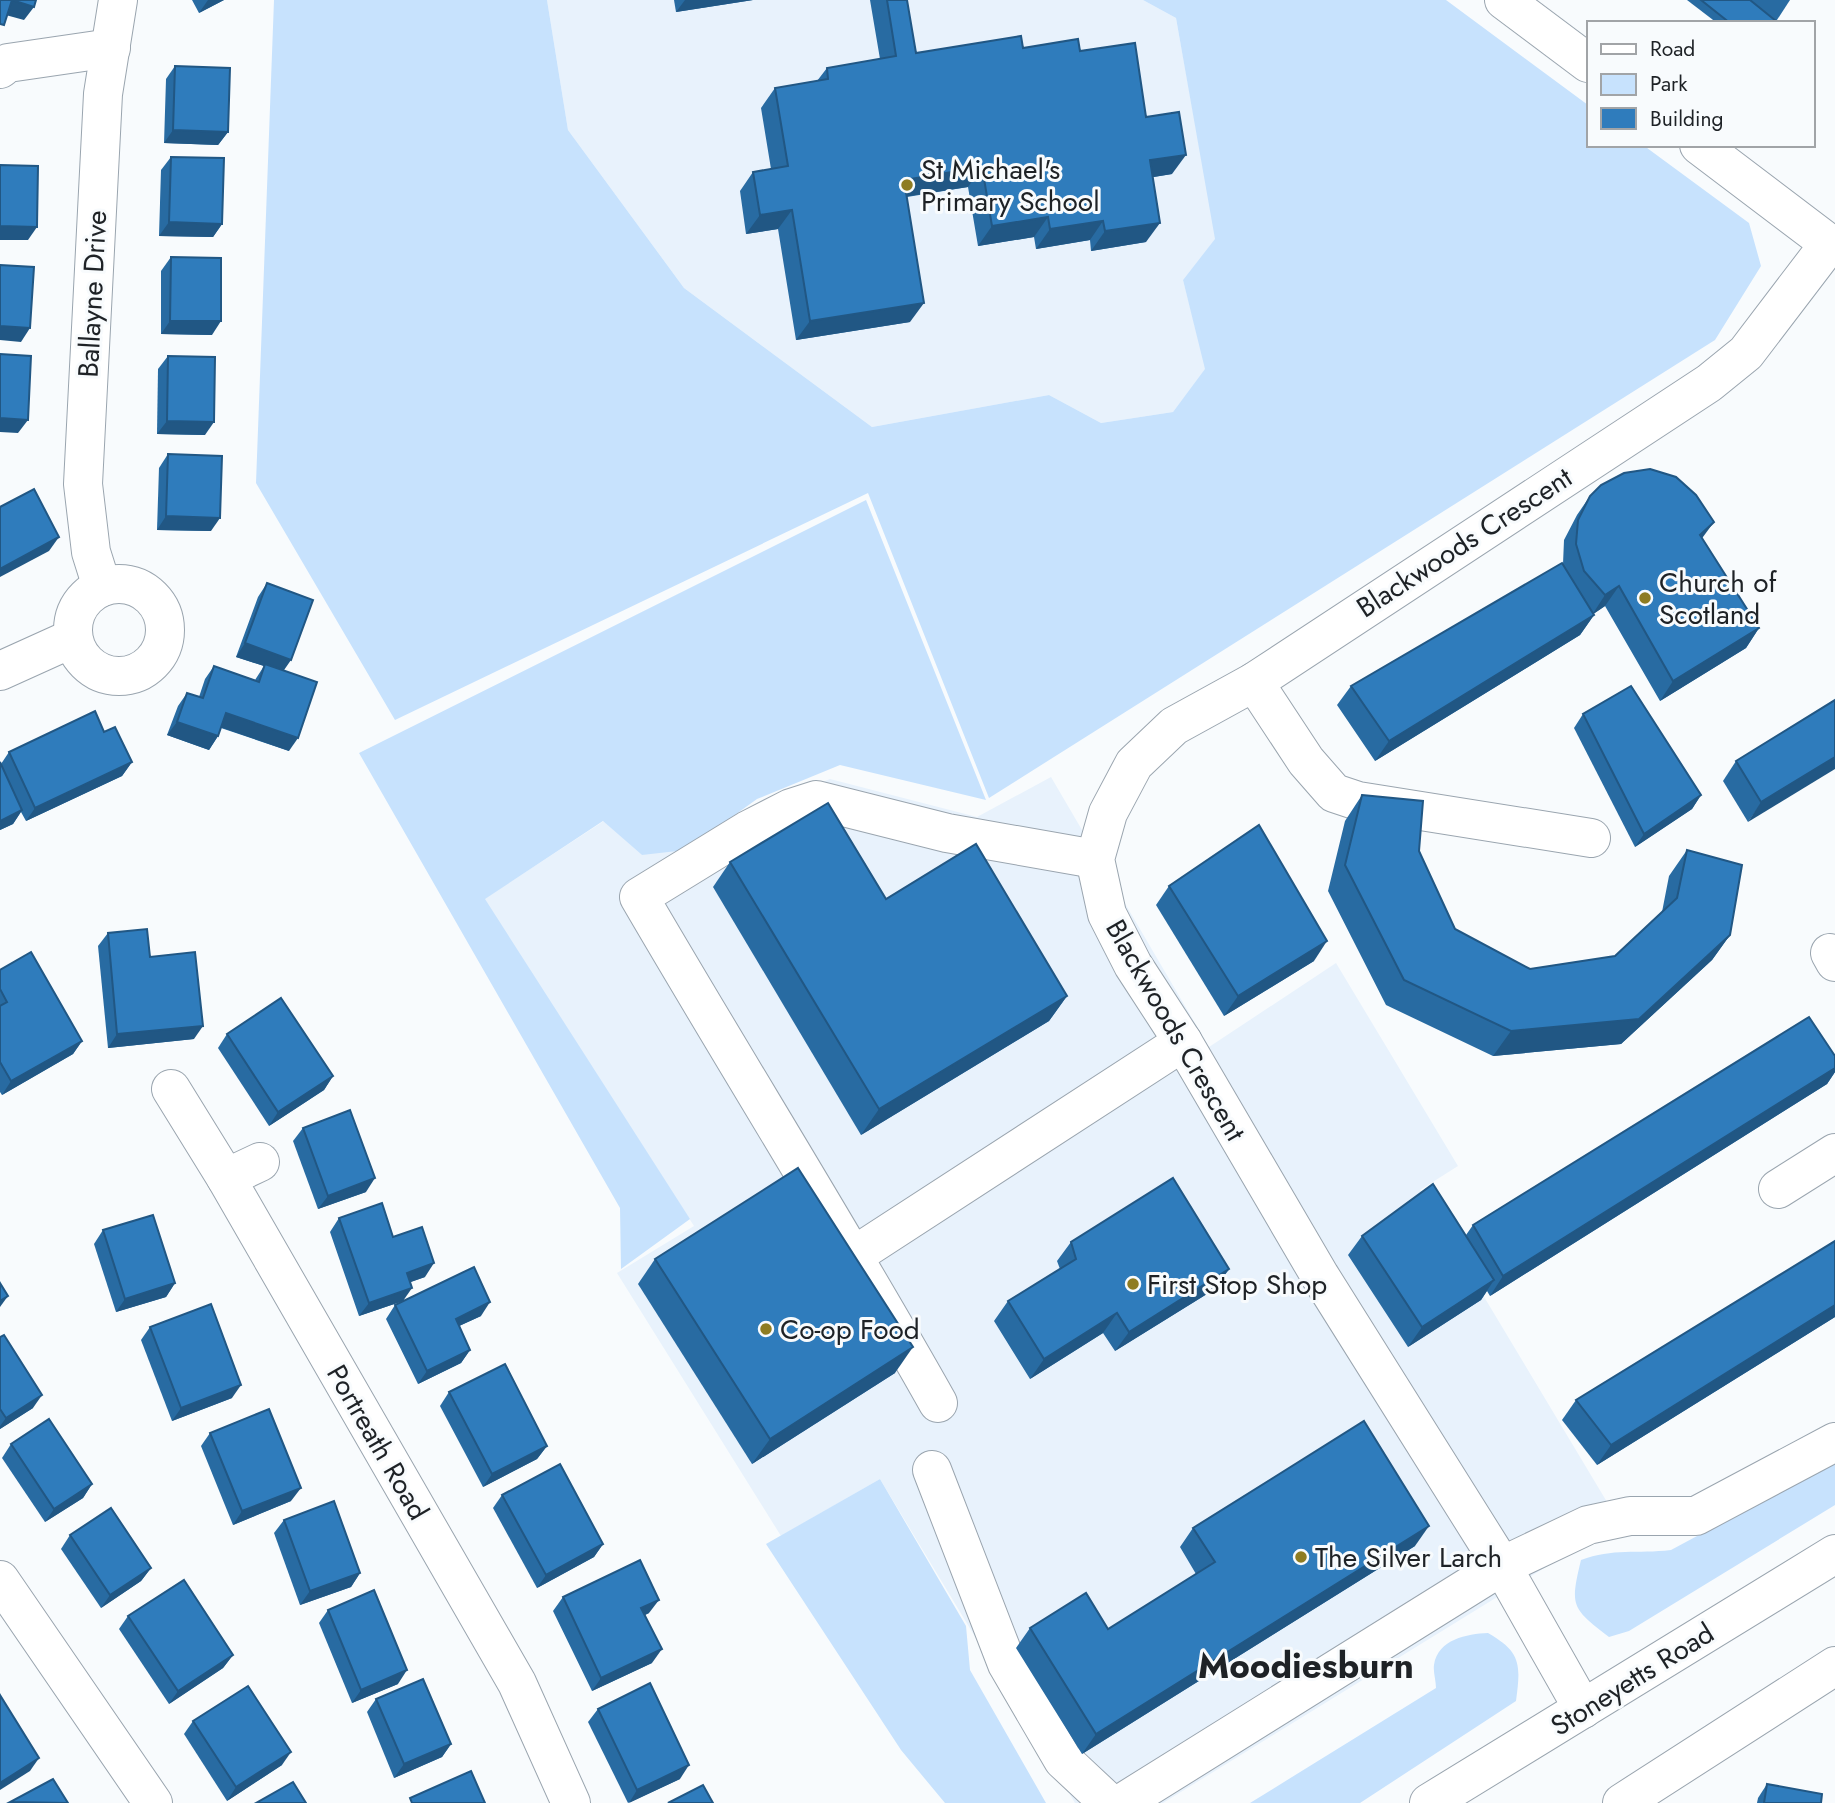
<svg xmlns="http://www.w3.org/2000/svg" width="1835" height="1803" font-family="Jost,sans-serif">
<rect width="100%" height="100%" fill="#f8fbfd"/>
<g fill="#e8f2fc">
<path d="M547 0H1143L1176 18 1216 239 1183 280 1206 369 1173 412 1101 423 1049 395 872 427 684 288 568 130Z"/>
<path d="M1051 777 1209 1047 1336 963 1458 1166 1420 1190 1619 1522 1163 1803H1075L880 1479 781 1536 617 1273 694 1226 484 899 604 821 642 855 830 779 977 817Z"/>
</g>
<g fill="#c7e2fd">
<path d="M274 0H547L568 130 684 288 872 427 1049 395 1101 423 1173 412 1205 369 1183 280 1215 239 1176 18 1143 0H1446L1588 105V145H1643L1749 223 1761 266 1715 340 989 798 868 493 395 720 256 483Z"/>
<path d="M866 500 986 800 840 765 757 799 686 850 642 855 603 821 485 899 690 1219 621 1269 620 1208 359 753Z"/>
<path d="M1835 1462V1505L1629 1631 1609 1637C1571 1608 1570 1606 1581 1560 1613 1548 1637 1554 1671 1550Z"/>
<path d="M880 1479 966 1626 970 1670 1046 1803H945L901 1750 766 1544Z"/>
<path d="M1488 1633C1521 1652 1521 1664 1516 1701L1360 1803H1250L1436 1688C1436 1681 1433 1672 1434 1665 1438 1639 1467 1634 1488 1633Z"/>
</g>
<g fill="none" stroke-linecap="round" stroke-linejoin="round">
<g stroke="#9aa5af" stroke-width="40">
<g id="minor">
<path d="M1504 0 1588 63"/>
<path d="M0 69 8 63 111 48"/>
<path d="M1699 145 1835 248"/>
<circle cx="119" cy="630" r="46"/>
<path d="M102 587 91 552 83 484 103 94 118 0"/>
<path d="M0 671 73 638"/>
<path d="M1254 682 1306 761 1334 793 1358 801 1591 838"/>
<path d="M1830 953 1835 962"/>
<path d="M171 1089 226 1178 517 1683 571 1803"/>
<path d="M226 1178 260 1162"/>
<path d="M1778 1189 1835 1153"/>
<path d="M855 1255 1183 1042"/>
<path d="M938 1403C842 1232 738 1067 639 897L748 830 791 808 816 800 947 833 1095 859"/>
<path d="M932 1470 1007 1664 1063 1760 1109 1803"/>
<path d="M0 1580 153 1803"/>
<path d="M1583 1709 1502 1566 1320 1276 1183 1042 1133 965 1107 914 1095 859 1108 813 1134 764 1174 726 1254 682 1709 383 1746 353 1829 244"/>
<path d="M1122 1803 1502 1566 1588 1525 1630 1516H1696L1835 1442"/>
<path d="M1429 1803 1835 1554"/>
<path d="M1622 1803 1835 1666"/>
</g>
</g>
<use href="#minor" stroke="#fff" stroke-width="38"/>
</g>
<g fill="#286ba2">
<path d="M192 0H224L199 13Z"/>
<path d="M674 0H753L676 12Z"/>
<path d="M870 0H907L916 53 1023 48 1080 51 1146 117 1172 174 1153 177 1146 242 1091 251 1090 240 1036 249 1034 237 978 246 968 187 907 197 910 322 796 340 778 229 746 234 740 191 753 172 771 169 761 108 775 88 817 81 827 68 880 59Z"/>
<path d="M1687 0H1790L1775 23H1717Z"/>
<path d="M175 66 228 132 218 145 164 143 166 79Z"/>
<path d="M171 157 222 224 213 237 159 236 161 170Z"/>
<path d="M171 257 212 335 161 334V271Z"/>
<path d="M168 356 205 435 157 434 158 369Z"/>
<path d="M168 454 211 531 157 530 159 468Z"/>
<path d="M1590 496 1702 539 1759 628 1746 648 1660 701 1605 606 1593 614 1594 615 1580 635 1375 761 1337 705 1351 686 1563 564 1564 540 1577 515Z"/>
<path d="M267 583 284 670 289 751 221 728 218 736 209 750 167 735 178 706 187 693 199 697 205 679 214 666 255 680 264 666 236 657 258 597Z"/>
<path d="M1835 700 1748 822 1723 781 1736 761Z"/>
<path d="M1583 714 1701 795 1692 809 1635 847 1574 728Z"/>
<path d="M104 732 132 762 122 776 26 821 21 812 13 824 0 830V762L1 764 9 752Z"/>
<path d="M1362 795 1419 851 1455 929 1530 969 1615 956 1662 912 1669 876 1687 850 1730 935 1712 960 1621 1044 1493 1056 1386 1005 1328 891 1345 821Z"/>
<path d="M730 862 886 899 1067 996 1049 1021 861 1135 713 887Z"/>
<path d="M1169 886 1314 961 1224 1016 1156 905Z"/>
<path d="M108 933 150 957 194 1039 108 1048 98 946Z"/>
<path d="M0 970 82 1041 73 1054 2 1095 0 1092Z"/>
<path d="M227 1034 333 1076 324 1090 269 1126 218 1048Z"/>
<path d="M1835 1056V1072L1827 1084 1490 1296 1487 1291 1481 1300 1408 1347 1348 1255 1362 1236 1466 1235 1473 1225Z"/>
<path d="M303 1128 366 1192 318 1209 293 1141Z"/>
<path d="M339 1218 393 1237 425 1277 410 1282 403 1301 359 1316 330 1232Z"/>
<path d="M103 1230 175 1283 166 1297 116 1312 94 1244Z"/>
<path d="M1835 1241V1317L1597 1465 1562 1420 1576 1400Z"/>
<path d="M1071 1242 1229 1269 1215 1289 1115 1351 1103 1333 1030 1379 994 1321 1008 1301 1060 1269 1057 1261Z"/>
<path d="M655 1259 895 1373 752 1464 638 1284Z"/>
<path d="M395 1305 481 1316 459 1326 470 1350 461 1363 418 1384 386 1319Z"/>
<path d="M150 1327 232 1398 172 1421 141 1340Z"/>
<path d="M0 1337 33 1408 0 1429Z"/>
<path d="M449 1392 547 1446 537 1459 483 1487 440 1406Z"/>
<path d="M210 1433 291 1501 233 1525 201 1446Z"/>
<path d="M11 1444 92 1484 83 1498 45 1522 2 1458Z"/>
<path d="M502 1495 603 1544 594 1557 537 1588 493 1508Z"/>
<path d="M284 1520 360 1573 351 1587 300 1605 274 1533Z"/>
<path d="M1193 1528 1415 1546 1082 1754 1016 1648 1030 1628 1108 1629 1196 1574 1180 1547Z"/>
<path d="M70 1535 151 1568 141 1581 101 1608 61 1549Z"/>
<path d="M563 1597 649 1613 645 1615 652 1663 592 1691 553 1611Z"/>
<path d="M328 1610 398 1684 352 1703 319 1623Z"/>
<path d="M128 1616 233 1655 223 1668 169 1704 119 1629Z"/>
<path d="M376 1699 451 1744 442 1757 394 1778 367 1712Z"/>
<path d="M598 1709 680 1779 628 1803 588 1722Z"/>
<path d="M193 1721 282 1765 227 1801 184 1734Z"/>
<path d="M1767 1784 1821 1803H1757L1758 1798Z"/>
</g>
<g fill="#215784">
<path d="M12 0 34 7 24 20 2 14Z"/>
<path d="M208 0H224L199 13Z"/>
<path d="M685 0H753L676 12Z"/>
<path d="M173 130 228 132 218 145 164 143Z"/>
<path d="M1186 155 1172 174 1136 180 1150 160Z"/>
<path d="M982 167 968 187 890 199 904 180Z"/>
<path d="M792 210 778 229 746 234 760 215Z"/>
<path d="M1048 217 1034 237 978 246 992 226Z"/>
<path d="M1103 221 1090 240 1036 249 1050 229Z"/>
<path d="M169 222 222 224 213 237 159 236Z"/>
<path d="M1160 223 1146 242 1091 251 1105 231Z"/>
<path d="M0 226 37 227 28 240H0Z"/>
<path d="M924 303 910 322 796 340 810 321Z"/>
<path d="M170 321H221L212 335 161 334Z"/>
<path d="M0 326 30 328 21 342 0 340Z"/>
<path d="M0 418 28 420 18 433 0 432Z"/>
<path d="M167 421 214 422 205 435 157 434Z"/>
<path d="M166 516 220 518 211 531 157 530Z"/>
<path d="M1714 522 1700 541V535Z"/>
<path d="M59 537 49 551 0 577V569Z"/>
<path d="M1619 586 1605 606 1592 615 1605 595Z"/>
<path d="M1594 615 1580 635 1375 761 1389 741Z"/>
<path d="M1759 628 1746 648 1660 701 1673 681Z"/>
<path d="M245 643 291 660 282 673 265 664 264 666 236 657Z"/>
<path d="M226 713 298 738 289 751 217 726Z"/>
<path d="M177 722 218 736 209 750 167 735Z"/>
<path d="M1835 757V769L1748 822 1761 802Z"/>
<path d="M132 762 122 776 26 821 35 808Z"/>
<path d="M1701 795 1692 809 1635 847 1644 834Z"/>
<path d="M22 810 13 824 0 830V821Z"/>
<path d="M1730 935 1712 960 1621 1044 1493 1056 1511 1031Z"/>
<path d="M1327 941 1314 961 1224 1016 1238 996Z"/>
<path d="M1067 996 1049 1021 861 1135 879 1109Z"/>
<path d="M203 1026 194 1039 108 1048 117 1034Z"/>
<path d="M82 1041 73 1054 2 1095 11 1081Z"/>
<path d="M1835 1068V1072L1827 1084 1490 1296 1503 1276Z"/>
<path d="M333 1076 324 1090 269 1126 278 1112Z"/>
<path d="M375 1178 366 1192 318 1209 328 1196Z"/>
<path d="M434 1263 425 1277 397 1287 407 1273Z"/>
<path d="M1229 1269 1215 1289 1115 1351 1129 1332Z"/>
<path d="M1494 1280 1481 1300 1408 1347 1422 1327Z"/>
<path d="M175 1283 166 1297 116 1312 125 1299Z"/>
<path d="M412 1288 403 1301 359 1316 369 1303Z"/>
<path d="M8 1296 0 1307V1301Z"/>
<path d="M490 1302 481 1316 446 1332 456 1319Z"/>
<path d="M1835 1305V1317L1597 1465 1611 1445Z"/>
<path d="M1117 1313 1103 1333 1030 1379 1044 1359Z"/>
<path d="M913 1347 895 1373 752 1464 770 1439Z"/>
<path d="M470 1350 461 1363 418 1384 427 1371Z"/>
<path d="M241 1385 232 1398 172 1421 181 1408Z"/>
<path d="M42 1395 33 1408 0 1429V1426L6 1418Z"/>
<path d="M547 1446 537 1459 483 1487 492 1474Z"/>
<path d="M92 1484 83 1498 45 1522 54 1509Z"/>
<path d="M301 1488 291 1501 233 1525 242 1511Z"/>
<path d="M1429 1526 1415 1546 1082 1754 1096 1734Z"/>
<path d="M603 1544 594 1557 537 1588 546 1575Z"/>
<path d="M151 1568 141 1581 101 1608 110 1595Z"/>
<path d="M360 1573 351 1587 300 1605 310 1591Z"/>
<path d="M659 1600 649 1613 632 1621 641 1608Z"/>
<path d="M662 1649 652 1663 592 1691 601 1678Z"/>
<path d="M233 1655 223 1668 169 1704 178 1691Z"/>
<path d="M407 1670 398 1684 352 1703 361 1690Z"/>
<path d="M451 1744 442 1757 394 1778 404 1764Z"/>
<path d="M291 1752 282 1765 227 1801 236 1787Z"/>
<path d="M39 1758 30 1771 0 1790V1783Z"/>
<path d="M689 1765 680 1779 629 1803 637 1790Z"/>
</g>
<g fill="#2f7cbc" stroke="#215784" stroke-width="2">
<path d="M0 0H36L34 7 12 0 4 25 0 24Z"/>
<path d="M887 0H907L916 53 1021 36 1023 48 1078 39 1080 51 1135 43 1146 117 1179 112 1186 155 1150 160 1160 223 1105 231 1103 221 1050 229 1048 217 992 226 982 167 904 180 924 303 810 321 792 210 760 215 753 172 788 166 775 88 828 79 827 68 896 56Z"/>
<path d="M1701 0H1750L1776 21 1775 23H1730Z"/>
<path d="M175 66 230 68 228 132 173 130Z"/>
<path d="M171 157 224 158 222 224 169 222Z"/>
<path d="M0 165 38 166 37 227 0 226Z"/>
<path d="M171 257 221 258V321H170Z"/>
<path d="M0 265 34 267 30 328 0 326Z"/>
<path d="M0 354 31 356 28 420 0 418Z"/>
<path d="M168 356 215 357 214 422 167 421Z"/>
<path d="M168 454 222 456 220 518 166 516Z"/>
<path d="M1650 469 1676 477 1696 495 1714 522 1700 535 1759 628 1673 681 1619 586 1605 595 1584 571 1576 544 1578 520 1590 496 1601 485 1624 473Z"/>
<path d="M34 489 59 537 0 569V507Z"/>
<path d="M1562 563 1594 615 1389 741 1351 686Z"/>
<path d="M267 583 313 600 291 660 245 643Z"/>
<path d="M265 664 317 682 298 738 226 713 218 736 177 722 187 693 203 698 214 666 259 682Z"/>
<path d="M1631 686 1701 795 1644 834 1583 714Z"/>
<path d="M1835 700V757L1761 802 1736 761Z"/>
<path d="M95 711 104 732 115 727 132 762 35 808 9 752Z"/>
<path d="M0 762 22 810 0 821Z"/>
<path d="M1362 795 1423 801 1419 851 1455 929 1530 969 1615 956 1677 898 1687 850 1742 865 1730 935 1639 1019 1511 1031 1404 980 1345 865Z"/>
<path d="M828 803 886 899 976 844 1067 996 879 1109 730 862Z"/>
<path d="M1259 825 1327 941 1238 996 1169 886Z"/>
<path d="M147 929 150 957 195 952 203 1026 117 1034 108 933Z"/>
<path d="M31 952 82 1041 11 1081 0 1062V1006L7 1002 0 989V970Z"/>
<path d="M281 998 333 1076 278 1112 227 1034Z"/>
<path d="M1809 1017 1835 1056V1068L1503 1276 1473 1225Z"/>
<path d="M350 1110 375 1178 328 1196 303 1128Z"/>
<path d="M798 1168 913 1347 770 1439 655 1259Z"/>
<path d="M1173 1178 1229 1269 1129 1332 1117 1313 1044 1359 1008 1301 1076 1259 1071 1242Z"/>
<path d="M1433 1184 1494 1280 1422 1327 1362 1236Z"/>
<path d="M382 1203 393 1237 422 1227 434 1263 407 1273 412 1288 369 1303 339 1218Z"/>
<path d="M153 1215 175 1283 125 1299 103 1230Z"/>
<path d="M1835 1241V1305L1611 1445 1576 1400Z"/>
<path d="M474 1267 490 1302 456 1319 470 1350 427 1371 395 1305Z"/>
<path d="M0 1283 8 1296 0 1301Z"/>
<path d="M211 1304 241 1385 181 1408 150 1327Z"/>
<path d="M4 1335 42 1395 6 1418 0 1409V1337Z"/>
<path d="M505 1364 547 1446 492 1474 449 1392Z"/>
<path d="M269 1409 301 1488 242 1511 210 1433Z"/>
<path d="M49 1419 92 1484 54 1509 11 1444Z"/>
<path d="M1364 1421 1429 1526 1096 1734 1030 1628 1086 1593 1108 1629 1215 1562 1193 1528Z"/>
<path d="M560 1464 603 1544 546 1575 502 1495Z"/>
<path d="M334 1501 360 1573 310 1591 284 1520Z"/>
<path d="M111 1508 151 1568 110 1595 70 1535Z"/>
<path d="M640 1560 659 1600 641 1608 662 1649 601 1678 563 1597Z"/>
<path d="M184 1580 233 1655 178 1691 128 1616Z"/>
<path d="M374 1590 407 1670 361 1690 328 1610Z"/>
<path d="M423 1679 451 1744 404 1764 376 1699Z"/>
<path d="M650 1683 689 1765 637 1790 598 1709Z"/>
<path d="M248 1686 291 1752 236 1787 193 1721Z"/>
<path d="M0 1695 39 1758 0 1783Z"/>
<path d="M471 1771 485 1803H412L410 1798Z"/>
<path d="M53 1779 68 1803 10 1802Z"/>
<path d="M293 1782 306 1803H256Z"/>
<path d="M1767 1784 1822 1794 1821 1803H1764Z"/>
<path d="M703 1785 713 1803H668Z"/>
</g>
<g fill="#8e7c22" stroke="#f8fbfd" stroke-width="2.5">
<circle cx="907" cy="185" r="7"/>
<circle cx="1645" cy="598" r="7"/>
<circle cx="1133" cy="1284" r="7"/>
<circle cx="766" cy="1329" r="7"/>
<circle cx="1301" cy="1557" r="7"/>
</g>
<g text-anchor="middle" stroke-width="6" stroke-linejoin="round" paint-order="stroke">
<g font-size="28" fill="#1e2226" stroke="#f8fbfd" text-anchor="start">
<text x="921" y="179">St Michael's<tspan x="921" dy="32">Primary School</tspan></text>
<text x="1659" y="592">Church of<tspan x="1659" dy="32">Scotland</tspan></text>
<text x="1147" y="1294">First Stop Shop</text>
<text x="780" y="1339">Co-op Food</text>
<text x="1315" y="1567">The Silver Larch</text>
</g>
<g font-size="28" fill="#1e2226" stroke="#f8fbfd">
<text transform="translate(92 294) rotate(-87)" y="10">Ballayne Drive</text>
<text transform="translate(1464 542) rotate(-33)" y="10">Blackwoods Crescent</text>
<text transform="translate(1176 1030) rotate(60)" y="10">Blackwoods Crescent</text>
<text transform="translate(378 1442) rotate(60)" y="10">Portreath Road</text>
<text transform="translate(1632 1679) rotate(-32)" y="10">Stoneyetts Road</text>
</g>
<g font-size="35" font-weight="bold" fill="#1e2226" stroke="#f8fbfd">
<text x="1306" y="1678">Moodiesburn</text>
</g>
</g>
<rect x="1587" y="21" width="228" height="126" fill="#f8fbfd" stroke="#a1a4a7" stroke-width="2"/>
<rect x="1601" y="44" width="35" height="10" fill="#ffffff" stroke="#a1a4a7" stroke-width="2"/>
<text x="1650" y="56" font-size="21" fill="#1e2226">Road</text>
<rect x="1601" y="74" width="35" height="21" fill="#c7e2fd" stroke="#a1a4a7" stroke-width="2"/>
<text x="1650" y="91" font-size="21" fill="#1e2226">Park</text>
<rect x="1601" y="108" width="35" height="21" fill="#2f7cbc" stroke="#a1a4a7" stroke-width="2"/>
<text x="1650" y="126" font-size="21" fill="#1e2226">Building</text>
</svg>
